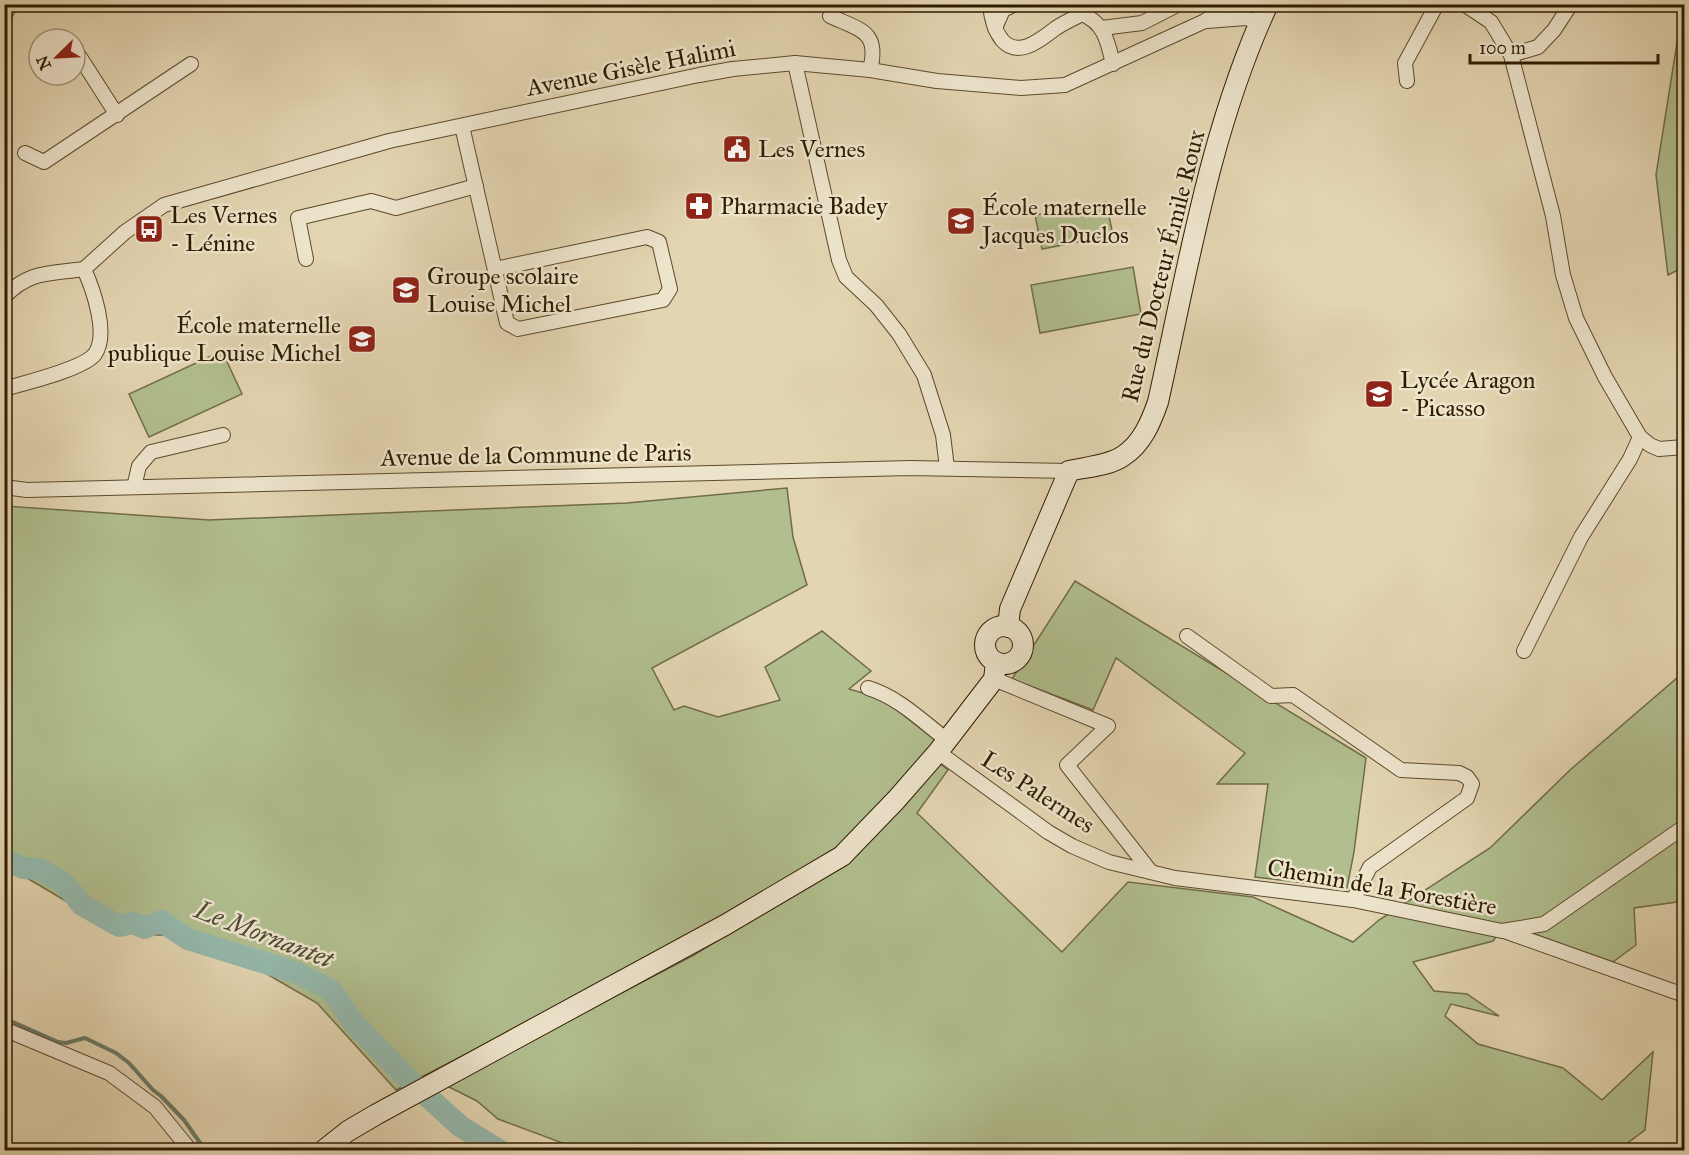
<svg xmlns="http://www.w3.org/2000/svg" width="1689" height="1155" font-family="'IM FELL Great Primer',serif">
<rect width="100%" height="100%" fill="#e3d5b1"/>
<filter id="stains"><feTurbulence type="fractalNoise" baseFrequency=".00333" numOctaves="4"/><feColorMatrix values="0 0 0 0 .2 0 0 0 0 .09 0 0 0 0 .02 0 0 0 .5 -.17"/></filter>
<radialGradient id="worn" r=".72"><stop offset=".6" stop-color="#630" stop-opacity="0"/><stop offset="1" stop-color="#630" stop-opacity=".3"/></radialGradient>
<g fill="#b1be8e" stroke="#706d47" stroke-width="1.5">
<path d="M1683 5H1684V267L1668 275 1656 175Z"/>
<path d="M1106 202 1113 235 1042 249 1035 215Z"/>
<path d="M1133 267 1141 314 1040 333 1031 285Z"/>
<path d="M222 351 242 394 149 437 129 394Z"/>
<path d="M787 488 793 537 807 585 652 668 674 710 684 706 718 717 780 700 765 667 822 631 871 671 849 689 883 699 936 741 927 753 948 770 917 813 1062 952 1128 882 1253 897 1353 942 1379 920 1490 848 1570 770 1684 672V901L1634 908 1636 945 1613 962 1535 936 1506 923 1493 941 1413 962 1434 991 1467 994 1499 1016 1451 1004 1445 1016 1478 1044 1563 1068 1602 1100 1653 1052 1645 1130 1618 1150H581L498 1119 477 1101 445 1085 694 955 777 904 587 992 396 1090 317 1003 260 970 164 935H148L108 926 5 865 4 506 209 520 627 503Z"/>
<path d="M1075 581 1366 758 1354 852 1347 888 1255 877 1268 784H1217L1245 753 1116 658 1093 710 1012 679Z"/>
</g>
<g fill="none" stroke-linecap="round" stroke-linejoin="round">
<path stroke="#6c7a68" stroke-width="4" d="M4 1018 58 1042 66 1043 85 1038 116 1053 129 1063 153 1090 161 1096 184 1120 205 1150"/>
<path stroke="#95b9ad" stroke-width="22" d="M4 859 23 868 40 869 65 884 82 905 119 926 133 923 145 928 161 921 188 939 297 973 332 991 354 1023 407 1078 460 1126 499 1150"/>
<g stroke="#5c4a2c" stroke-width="16">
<g id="street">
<path d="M990 4C991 17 994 30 1002 40 1019 59 1041 39 1056 28 1062 24 1070 20 1076 17L1082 14C1105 23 1108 43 1113 64"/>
<path d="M1464 4 1491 22 1511 55 1553 216 1563 275 1576 318 1605 377 1640 437 1650 445 1659 449 1684 447"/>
<path d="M4 16 11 4"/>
<path d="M830 16C860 30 880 31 870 70"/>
<path d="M1207 21 1246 18 1260 23"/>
<path d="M995 28 1003 10 1015 4"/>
<path d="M1102 28 1142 23 1179 4"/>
<path d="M76 51 117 115"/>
<path d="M1511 55 1538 47 1554 30 1571 4"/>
<path d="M795 63 839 260 846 277 876 305 899 334 924 375 943 435 947 468"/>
<path d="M1407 81 1405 63 1437 4"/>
<path d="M462 126 507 323 518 329 663 300 670 289 659 242 647 237 495 269"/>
<path d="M25 153 44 162 191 64"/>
<path d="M306 259 298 218 371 201 396 208 476 186"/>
<path d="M84 269 125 232 164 205 389 141 699 75 733 69 795 63 870 70 937 81 1021 88 1065 85 1205 21 1229 4"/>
<path d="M4 297C30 270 50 274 84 269"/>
<path d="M4 389C24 383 84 369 95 354 109 334 93 289 84 269"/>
<path d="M4 487 27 490 910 468 1069 471"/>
<path d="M134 487 139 466 151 452 223 435"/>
<path d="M1187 636 1271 696 1293 695 1401 770 1459 773 1467 777 1472 784 1467 798 1370 867 1353 900"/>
<path d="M1524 651 1581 537 1630 459 1640 437"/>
<path d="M994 679 1108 726 1067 765 1151 872"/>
<path d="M868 688C898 697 922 721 947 740"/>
<path d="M938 752 1048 832 1072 846 1109 862 1175 878 1353 900 1502 931 1544 924 1684 827"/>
<path d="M1504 931 1684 995"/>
<path d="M4 1029 109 1073 155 1107 190 1150"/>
</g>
</g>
<g stroke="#2f1c00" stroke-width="22">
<g id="secondary">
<circle cx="1004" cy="645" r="19"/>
<path d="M1008 627 1010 609 1069 471C1085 467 1109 466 1123 456 1142 444 1151 422 1158 402 1188 268 1210 129 1268 4"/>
<path d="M324 1150 348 1131 377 1114 725 925 842 856 896 800 938 752 994 679 996 663"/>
</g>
</g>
<use href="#street" stroke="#ede4cc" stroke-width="14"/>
<use href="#secondary" stroke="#ede4cc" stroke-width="20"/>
</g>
<defs>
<g id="civic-square" transform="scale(1.5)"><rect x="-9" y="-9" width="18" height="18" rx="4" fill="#8f2418" stroke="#ede4cc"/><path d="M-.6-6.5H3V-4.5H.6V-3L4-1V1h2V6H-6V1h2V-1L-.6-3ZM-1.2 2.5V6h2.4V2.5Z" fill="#fff"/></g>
<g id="pharmacy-square" transform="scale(1.5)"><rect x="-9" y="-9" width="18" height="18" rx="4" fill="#8f2418" stroke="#ede4cc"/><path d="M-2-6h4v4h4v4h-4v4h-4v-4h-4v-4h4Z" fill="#fff"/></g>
<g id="school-square" transform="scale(1.5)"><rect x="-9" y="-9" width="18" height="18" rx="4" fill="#8f2418" stroke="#ede4cc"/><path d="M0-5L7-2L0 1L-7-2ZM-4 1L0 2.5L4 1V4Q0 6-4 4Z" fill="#fff"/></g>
<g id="bus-square" transform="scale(1.5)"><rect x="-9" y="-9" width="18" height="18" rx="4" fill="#8f2418" stroke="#ede4cc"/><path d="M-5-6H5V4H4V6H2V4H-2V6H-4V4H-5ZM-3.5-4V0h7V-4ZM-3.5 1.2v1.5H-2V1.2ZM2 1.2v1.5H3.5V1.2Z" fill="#fff"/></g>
</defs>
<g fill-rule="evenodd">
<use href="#civic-square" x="737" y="149"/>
<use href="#pharmacy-square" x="699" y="206"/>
<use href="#school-square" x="961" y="221"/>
<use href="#bus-square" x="149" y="229"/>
<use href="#school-square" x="406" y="290"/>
<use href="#school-square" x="362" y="339"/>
<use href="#school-square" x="1379" y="394"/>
</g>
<g text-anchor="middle" stroke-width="5" stroke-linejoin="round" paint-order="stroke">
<g font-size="24" fill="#2f1c00" stroke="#ede4cc">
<text transform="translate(631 68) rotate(-11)" y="8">Avenue Gisèle Halimi</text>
<text transform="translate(1163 266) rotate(-76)" y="8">Rue du Docteur Émile Roux</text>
<text transform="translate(536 455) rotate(-1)" y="8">Avenue de la Commune de Paris</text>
<text transform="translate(1038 792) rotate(33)" y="8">Les Palermes</text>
<text transform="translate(1382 887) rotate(10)" y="8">Chemin de la Forestière</text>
</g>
<g font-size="24" fill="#2f1c00" stroke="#ede4cc" text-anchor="start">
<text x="758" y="157">Les Vernes</text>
<text x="720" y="214">Pharmacie Badey</text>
<text x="982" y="215">École maternelle<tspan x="982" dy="28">Jacques Duclos</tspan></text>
<text x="170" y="223">Les Vernes<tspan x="170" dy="28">- Lénine</tspan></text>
<text x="427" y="284">Groupe scolaire<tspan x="427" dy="28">Louise Michel</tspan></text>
<text x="341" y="333" text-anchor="end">École maternelle<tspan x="341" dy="28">publique Louise Michel</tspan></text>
<text x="1400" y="388">Lycée Aragon<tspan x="1400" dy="28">- Picasso</tspan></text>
</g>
<g font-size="26" font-style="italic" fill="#4e4b34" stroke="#ede4cc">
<text transform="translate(264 934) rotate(21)" y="9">Le Mornantet</text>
</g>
</g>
<rect width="1689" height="1155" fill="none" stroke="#e3d5b1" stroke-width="24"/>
<rect x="6" y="6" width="1677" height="1143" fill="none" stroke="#2f1c00" stroke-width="3"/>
<rect x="12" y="12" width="1665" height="1131" fill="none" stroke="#2f1c00" stroke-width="1.5"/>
<g transform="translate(57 57) rotate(246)"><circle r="28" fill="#ede4cc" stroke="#a1947a" stroke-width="1.5"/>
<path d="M0-4.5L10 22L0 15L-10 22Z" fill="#8f2418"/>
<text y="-9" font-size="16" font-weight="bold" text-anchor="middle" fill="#2f1c00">N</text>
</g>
<path d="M1470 54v9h188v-9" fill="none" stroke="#2f1c00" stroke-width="3"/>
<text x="1479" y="54" font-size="18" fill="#2f1c00" stroke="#ede4cc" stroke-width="4.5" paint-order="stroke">100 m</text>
<rect width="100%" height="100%" filter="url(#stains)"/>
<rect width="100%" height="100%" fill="url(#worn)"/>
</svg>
